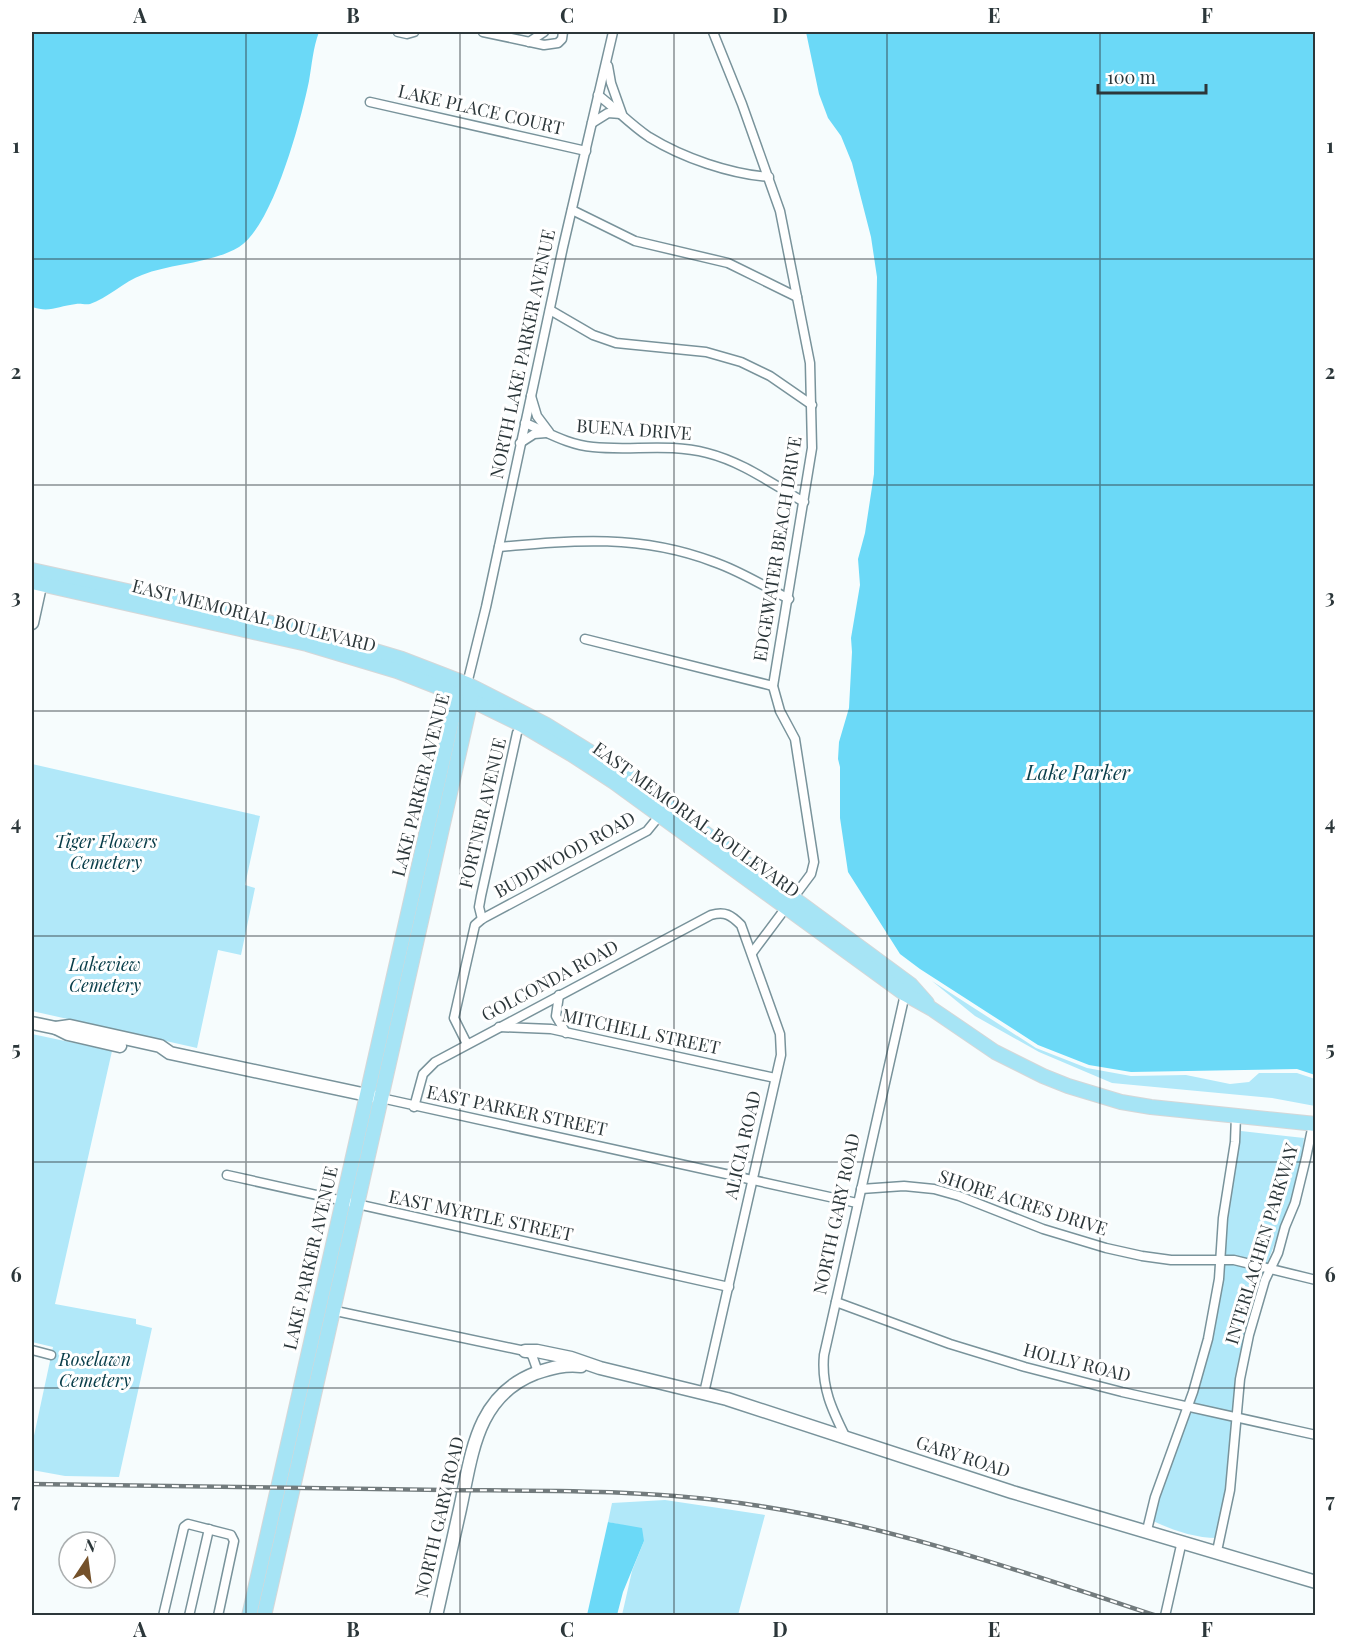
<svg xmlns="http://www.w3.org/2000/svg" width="1347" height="1647" font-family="'Playfair Display',serif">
<rect width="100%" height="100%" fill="#f6fcfd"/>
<g fill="#b1e8f9">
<path d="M32 764 260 816 245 885 255 888 241 955 218 950 197 1048 32 1011Z"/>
<path d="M932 981 1036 1048 1087 1068 1131 1076 1186 1075 1230 1084 1249 1082 1259 1073H1297L1315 1079V1106L1272 1098 1112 1083 1039 1052 975 1016Z"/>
<path d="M32 1034 112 1051 55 1304 136 1319V1324L152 1328 119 1477 65 1476 32 1470V1445L53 1347 32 1342Z"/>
<path d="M1241 1131 1304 1138 1300 1171 1288 1209 1257 1290 1244 1343 1231 1424 1228 1479 1217 1538C1195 1538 1172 1530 1153 1521L1166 1471 1210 1342 1233 1167Z"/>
<path d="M665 1500 765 1515 738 1615H622L632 1571 644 1541 622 1525 608 1522 612 1503Z"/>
</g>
<g fill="#6bd9f7">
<path d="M32 32H319C313 48 312 64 309 81 301 120 273 226 239 247 210 264 172 263 142 275 125 281 106 299 90 304 85 305 80 303 76 304 58 306 50 313 32 307Z"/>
<path d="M806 32H1315V1075L1297 1069 1131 1072 1089 1065 1038 1045 920 969 900 954 848 872 840 818V767L838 759 839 742 849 708 852 652 851 638 860 585 858 559 865 533 874 474 877 277 871 237 852 163 841 136 828 118 819 94Z"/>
<path d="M608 1522 642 1528 644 1541 623 1592 617 1615H587Z"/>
</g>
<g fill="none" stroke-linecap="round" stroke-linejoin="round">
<g stroke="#79939b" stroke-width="11">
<g id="street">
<path d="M398 32 407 34 414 32"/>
<path d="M483 32 544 45 558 43 562 39 563 32"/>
<path d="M713 32 742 104 780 211 810 363 812 448 773 686 780 711 795 739 814 862 811 874 752 953"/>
<path d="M529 42 544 32"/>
<path d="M608 66 611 83 622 114"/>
<path d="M598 95C615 108 631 125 649 137 683 158 730 174 769 177"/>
<path d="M370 102 586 151"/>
<path d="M592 123 608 113 621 114"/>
<path d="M572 210 635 241 728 263 797 297"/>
<path d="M550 310 593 335 616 343 706 352 741 362 770 376 812 405"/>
<path d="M531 396 537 416 549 432"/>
<path d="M525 423C547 432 568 445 593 447 631 451 669 443 707 453 743 462 772 484 804 502"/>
<path d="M520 443 534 434 546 433"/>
<path d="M499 547C575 540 640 534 714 562 740 571 764 586 789 599"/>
<path d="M585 639 773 686"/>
<path d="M467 684 486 607 563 247 613 32"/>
<path d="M482 919 479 907 481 896 517 733 522 725"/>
<path d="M559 995 556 1016 566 1033"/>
<path d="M499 1027 551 1029 775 1078"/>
<path d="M467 1044 454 1018 475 925 482 919 647 831 660 815"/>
<path d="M381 1098 857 1203"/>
<path d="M414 1107 423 1074 435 1062 711 915C725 911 731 915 741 925L780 1034 781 1055 704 1393"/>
<path d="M227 1175 729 1287"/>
<path d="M861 1189 904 1186 934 1189 959 1196 1043 1229 1106 1248 1142 1256 1171 1260H1234L1316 1280"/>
<path d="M836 1302 950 1344 1025 1367 1122 1392 1316 1435"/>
<path d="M331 1310 525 1351 532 1355 538 1372"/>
<path d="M32 1350 51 1355"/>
<path d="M846 1438C832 1410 821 1387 824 1355L905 994"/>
<path d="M1147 1530 1155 1497 1193 1392 1208 1339 1219 1279 1223 1218 1235 1142 1236 1116"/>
<path d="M1217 1551 1230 1490 1240 1379 1249 1335 1265 1280 1278 1253 1285 1227 1295 1203 1306 1158 1313 1124"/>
<path d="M163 1616 184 1527 188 1524 231 1535 234 1541 218 1616"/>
<path d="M189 1616 209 1529"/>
<path d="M1165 1616 1182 1541"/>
</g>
</g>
<g stroke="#79939b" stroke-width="15">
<g id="secondary">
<path d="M32 623 42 577"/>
<path d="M32 1023 56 1028 68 1034 120 1046"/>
<path d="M56 1028 70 1026 160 1046 170 1053 381 1098"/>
<path d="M525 1351H537L571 1358 600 1368 727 1399 1012 1492 1316 1582"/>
<path d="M436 1616C444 1580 452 1544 460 1509 472 1454 476 1396 536 1373 551 1368 565 1364 581 1366"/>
</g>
</g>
<g stroke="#d5d7d8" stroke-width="16">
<g id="primary">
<path d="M32 570 308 631 402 659 467 684 545 724 621 771 911 985 927 1003"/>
<path d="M32 582 307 644 397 671 471 700 522 725 571 754 614 782 905 994 932 1009 995 1052 1043 1076 1068 1086 1121 1102 1151 1107 1316 1124"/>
<path d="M249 1616 450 728 459 694 464 689"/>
<path d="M264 1616 469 709 471 700 469 692"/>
</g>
</g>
<use href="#street" stroke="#fff" stroke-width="8"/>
<use href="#secondary" stroke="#fff" stroke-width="12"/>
<use href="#primary" stroke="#a6e4f5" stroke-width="14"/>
<g stroke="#727b7d" stroke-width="4.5">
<path id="rail" d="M32 1484C169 1486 307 1488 444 1490 547 1491 652 1489 753 1505 892 1526 1024 1572 1157 1616"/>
</g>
<use href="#rail" stroke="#fff" stroke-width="2" stroke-dasharray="7" stroke-linecap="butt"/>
</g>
<path fill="none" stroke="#2c373a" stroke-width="1.5" stroke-opacity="0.55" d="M246 32V1616M460 32V1616M674 32V1616M887 32V1616M1100 32V1616M32 259H1316M32 485H1316M32 711H1316M32 936H1316M32 1162H1316M32 1388H1316"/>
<g text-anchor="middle" stroke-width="6" stroke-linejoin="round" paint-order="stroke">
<g font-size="18" fill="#2c373a" stroke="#fff">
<text transform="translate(481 110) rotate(13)" y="6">LAKE PLACE COURT</text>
<text transform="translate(523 354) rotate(-78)" y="6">NORTH LAKE PARKER AVENUE</text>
<text transform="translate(634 430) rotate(4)" y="6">BUENA DRIVE</text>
<text transform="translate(778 549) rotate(-81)" y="6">EDGEWATER BEACH DRIVE</text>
<text transform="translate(254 616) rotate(14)" y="6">EAST MEMORIAL BOULEVARD</text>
<text transform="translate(421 785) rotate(-76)" y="6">LAKE PARKER AVENUE</text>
<text transform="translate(483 813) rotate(-77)" y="6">FORTNER AVENUE</text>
<text transform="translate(696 820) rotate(36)" y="6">EAST MEMORIAL BOULEVARD</text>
<text transform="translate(565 855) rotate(-29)" y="6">BUDDWOOD ROAD</text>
<text transform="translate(550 981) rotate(-28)" y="6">GOLCONDA ROAD</text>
<text transform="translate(641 1032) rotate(12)" y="6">MITCHELL STREET</text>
<text transform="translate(517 1111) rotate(12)" y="6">EAST PARKER STREET</text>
<text transform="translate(743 1145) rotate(-77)" y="6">ALICIA ROAD</text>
<text transform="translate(1023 1203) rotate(18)" y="6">SHORE ACRES DRIVE</text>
<text transform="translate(837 1214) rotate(-78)" y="6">NORTH GARY ROAD</text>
<text transform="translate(481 1216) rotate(12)" y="6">EAST MYRTLE STREET</text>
<text transform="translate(1262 1244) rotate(-73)" y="6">INTERLACHEN PARKWAY</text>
<text transform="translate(311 1258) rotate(-77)" y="6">LAKE PARKER AVENUE</text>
<text transform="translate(1077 1363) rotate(14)" y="6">HOLLY ROAD</text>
<text transform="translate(963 1457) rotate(18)" y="6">GARY ROAD</text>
<text transform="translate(440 1517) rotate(-77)" y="6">NORTH GARY ROAD</text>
</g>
<g font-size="18" font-style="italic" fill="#083d49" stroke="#fff">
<text x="106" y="848">Tiger Flowers<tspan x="106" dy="21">Cemetery</tspan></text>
<text x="105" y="971">Lakeview<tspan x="105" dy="21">Cemetery</tspan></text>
<text x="95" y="1366">Roselawn<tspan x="95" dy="21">Cemetery</tspan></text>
</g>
<g font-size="20" font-style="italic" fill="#0a3e4b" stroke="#fff">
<text x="1078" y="780">Lake Parker</text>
</g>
</g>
<rect width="1347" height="1647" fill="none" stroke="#ffffff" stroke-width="66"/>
<g transform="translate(87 1560) rotate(13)"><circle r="28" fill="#ffffff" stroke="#abafb0" stroke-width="1.5"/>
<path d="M0-4.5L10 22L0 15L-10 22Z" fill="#74512a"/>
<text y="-9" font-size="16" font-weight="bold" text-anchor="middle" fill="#2c373a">N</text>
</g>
<path d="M1098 84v9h108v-9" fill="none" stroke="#2c373a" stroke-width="3"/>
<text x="1107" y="84" font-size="18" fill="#2c373a" stroke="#ffffff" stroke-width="4.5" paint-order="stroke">100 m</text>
<rect x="33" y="33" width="1281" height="1581" fill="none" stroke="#2c373a" stroke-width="2"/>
<g font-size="20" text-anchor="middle" font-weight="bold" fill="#2c373a">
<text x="140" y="23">A</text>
<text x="353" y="23">B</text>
<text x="567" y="23">C</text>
<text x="780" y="23">D</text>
<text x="994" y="23">E</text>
<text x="1207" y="23">F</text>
<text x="16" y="153">1</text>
<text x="1330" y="153">1</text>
<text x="16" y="379">2</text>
<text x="1330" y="379">2</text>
<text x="16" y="604">3</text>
<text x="1330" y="604">3</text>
<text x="16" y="830">4</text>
<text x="1330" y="830">4</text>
<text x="16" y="1056">5</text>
<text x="1330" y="1056">5</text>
<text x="16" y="1282">6</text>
<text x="1330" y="1282">6</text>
<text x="16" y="1508">7</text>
<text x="1330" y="1508">7</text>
<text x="140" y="1637">A</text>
<text x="353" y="1637">B</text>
<text x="567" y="1637">C</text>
<text x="780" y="1637">D</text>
<text x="994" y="1637">E</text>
<text x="1207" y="1637">F</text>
</g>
</svg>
